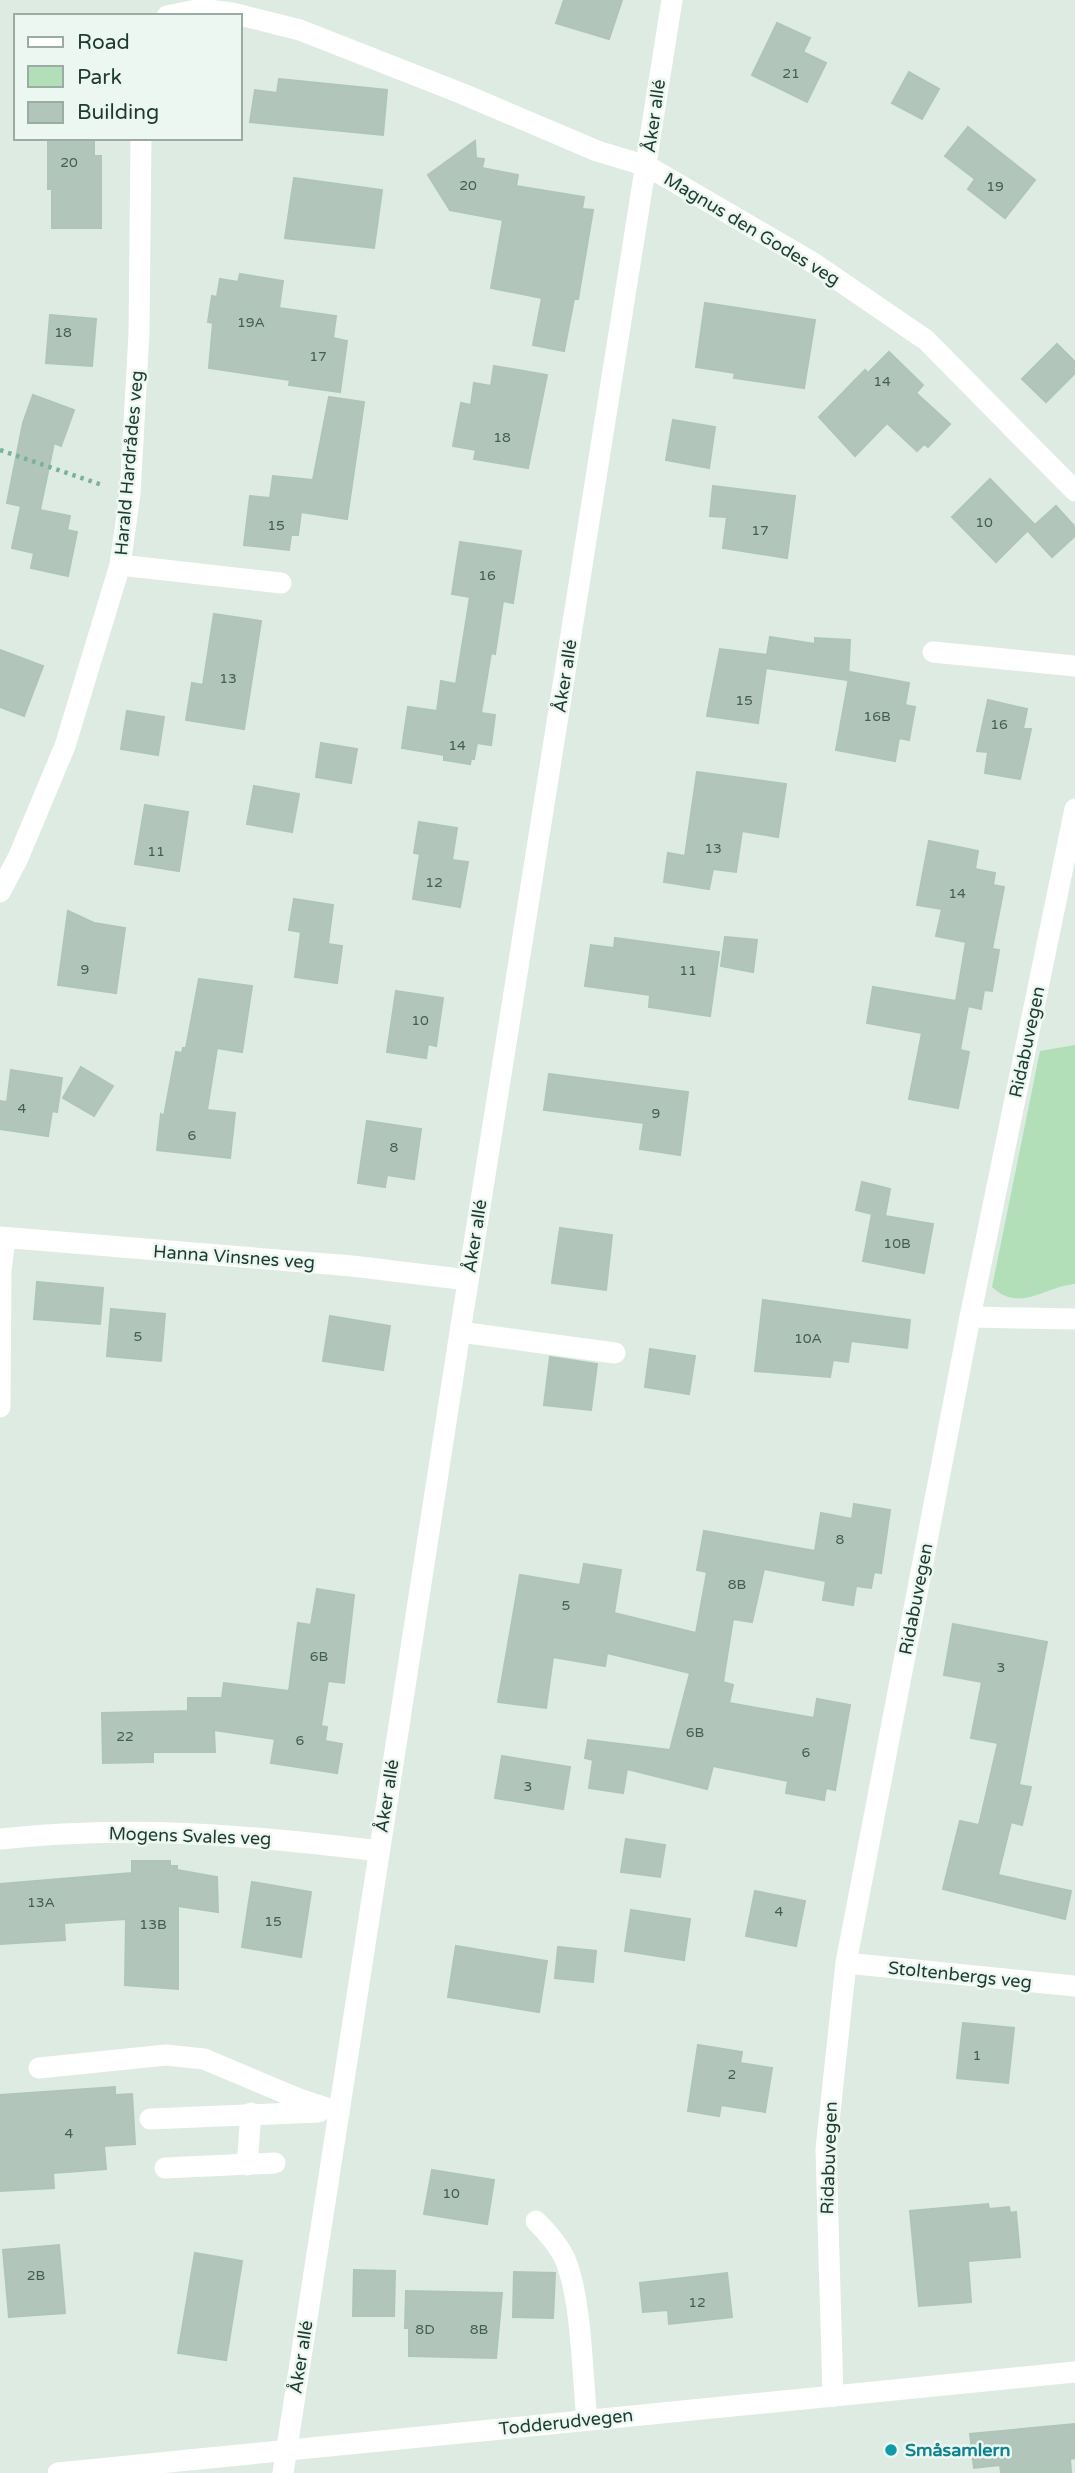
<svg xmlns="http://www.w3.org/2000/svg" width="1075" height="2473" font-family="'Varela Round',sans-serif">
<rect width="100%" height="100%" fill="#ddebe2"/>
<path fill="#b2dfb8" d="M1075 1045V1284C1043 1287 1020 1313 992 1287L1040 1051Z"/>
<g fill="#b2c5bb" stroke="#afc5b8" stroke-width="2">
<path d="M564 0H622L609 39 556 23Z"/>
<path d="M777 23 810 38 803 52 826 63 807 102 752 75Z"/>
<path d="M909 72 939 89 922 119 892 103Z"/>
<path d="M279 79 387 90 383 135 250 122 255 90 277 93Z"/>
<path d="M968 127 1035 180 1005 218 968 189 975 179 945 156Z"/>
<path d="M48 138H94V156H101V228H52V189H48Z"/>
<path d="M475 141 476 158 484 159 482 168 518 175 516 186 584 197 582 209 593 210 578 299H574L564 351 533 345 542 298 491 288 503 220 450 210 428 175Z"/>
<path d="M294 178 382 190 374 248 285 238Z"/>
<path d="M240 274 283 281 279 308 336 316 333 338 347 341 340 392 289 385 290 380 209 368 213 323 208 322 212 296 217 297 220 279 238 282Z"/>
<path d="M705 303 815 320 804 388 734 378 735 373 696 367Z"/>
<path d="M50 315 96 319 92 366 46 363Z"/>
<path d="M1057 344 1075 362V373L1046 402 1022 379Z"/>
<path d="M889 352 923 385 916 393 950 424 928 447 924 444 917 451 887 423 855 456 819 417 865 370 868 373Z"/>
<path d="M494 366 547 375 528 468 474 459 476 450 453 446 461 403 471 405 474 383 491 386Z"/>
<path d="M33 395 74 410 61 446 54 443 40 510 70 516 67 530 77 532 68 576 31 568 34 553 12 548 21 506 7 503 23 423Z"/>
<path d="M329 397 364 402 347 519 301 512 298 535H291L289 550 244 545 250 496 270 498 273 476 313 480Z"/>
<path d="M673 420 715 427 709 468 666 460Z"/>
<path d="M990 479 1034 524 996 562 952 517Z"/>
<path d="M713 486 795 496 787 558 723 548 727 517 710 516Z"/>
<path d="M1056 506 1075 527V536L1052 557 1028 531Z"/>
<path d="M460 542 521 551 513 603 503 601 495 654 491 653 481 713 495 715 491 745 477 743 474 759H471L470 764 444 760V755L402 748 408 707 437 711 441 681 456 684 470 597 452 594Z"/>
<path d="M214 614 261 621 244 729 186 720 192 683 203 685Z"/>
<path d="M770 637 815 644V638L850 640 848 680 766 668 758 723 707 716 720 649 767 655Z"/>
<path d="M0 650 43 666 24 716 0 707Z"/>
<path d="M850 672 909 683 905 705 915 707 909 740 899 738 895 761 836 750Z"/>
<path d="M988 700 1027 709 1023 729H1031L1020 779 985 773 988 752 977 751Z"/>
<path d="M127 711 164 717 158 755 121 749Z"/>
<path d="M321 743 357 749 351 783 316 777Z"/>
<path d="M697 772 786 784 778 837 742 831 736 872 713 869 709 889 664 882 668 853 685 856Z"/>
<path d="M254 786 299 794 292 832 247 824Z"/>
<path d="M145 805 188 812 179 871 135 864Z"/>
<path d="M419 822 457 828 452 860 468 862 460 907 413 899 420 854 414 853Z"/>
<path d="M929 841 978 851 975 869 995 873 993 885 1004 887 992 949 999 950 992 991 984 990 981 1009 968 1006 960 1050 969 1052 958 1108 909 1099 922 1033 867 1023 873 987 956 1001 966 942 936 936 942 909 917 905Z"/>
<path d="M294 899 333 905 328 944 342 946 337 983 295 977 301 932 289 930Z"/>
<path d="M68 911 94 923 125 928 116 993 58 985Z"/>
<path d="M725 937 757 940 753 972 721 966Z"/>
<path d="M615 938 719 952 710 1016 649 1007 650 995 585 986 591 945 614 948Z"/>
<path d="M199 979 252 986 242 1052 217 1048 207 1110 235 1113 230 1158 157 1150 161 1114 164 1116 176 1052 182 1053 183 1048H186Z"/>
<path d="M396 991 443 998 436 1046 428 1044 426 1058 387 1052Z"/>
<path d="M81 1067 113 1086 94 1116 63 1098Z"/>
<path d="M11 1070 62 1078 57 1112 52 1111 48 1136 0 1129V1101L7 1102Z"/>
<path d="M549 1074 688 1092 680 1155 640 1149 644 1123 544 1110Z"/>
<path d="M367 1121 421 1129 414 1179 387 1175 385 1187 358 1183Z"/>
<path d="M862 1182 890 1189 885 1216 933 1224 924 1273 863 1261 872 1214 856 1210Z"/>
<path d="M560 1228 612 1235 606 1290 552 1283Z"/>
<path d="M37 1282 103 1288 100 1324 34 1319Z"/>
<path d="M763 1300 910 1320 907 1348 851 1341 848 1362 833 1360 830 1377 755 1371Z"/>
<path d="M111 1309 165 1314 161 1361 107 1356Z"/>
<path d="M330 1316 390 1326 383 1370 323 1361Z"/>
<path d="M650 1349 695 1356 689 1394 645 1387Z"/>
<path d="M550 1357 597 1364 591 1410 544 1405Z"/>
<path d="M854 1504 890 1510 881 1573 874 1572 871 1588 856 1586 853 1605 823 1600 826 1581 764 1569 752 1622 733 1619 723 1682 733 1685 729 1703 814 1718 817 1699 850 1705 835 1790 826 1788 824 1800 786 1793 788 1781 713 1766 707 1789 627 1769 623 1793 589 1788 593 1760 585 1758 588 1740 670 1750 690 1673 607 1653 605 1666 553 1657 546 1708 498 1702 520 1575 580 1585 584 1564 621 1570 614 1613 696 1633 707 1572 697 1570 704 1531 815 1551 821 1513 852 1519Z"/>
<path d="M317 1589 354 1595 344 1683 328 1681 321 1726 327 1727 325 1741 342 1744 337 1773 271 1763 275 1739 214 1730 215 1752H153V1762L103 1763 102 1713 188 1711V1698H222L224 1683 289 1691 298 1623 311 1625Z"/>
<path d="M953 1624 1047 1642 1019 1785 1031 1787 1022 1825 1011 1822 998 1875 1071 1891 1065 1919 943 1889 960 1821 979 1825 998 1743 971 1738 982 1682 944 1675Z"/>
<path d="M502 1756 570 1767 563 1809 495 1798Z"/>
<path d="M626 1839 665 1845 660 1877 621 1872Z"/>
<path d="M132 1861H170V1866H177V1870L217 1877 218 1912 178 1906V1989L125 1985 126 1919 64 1923 65 1940 0 1944V1884L132 1873Z"/>
<path d="M252 1882 311 1892 301 1957 242 1947Z"/>
<path d="M755 1891 805 1901 796 1946 746 1936Z"/>
<path d="M631 1910 690 1919 684 1960 625 1951Z"/>
<path d="M456 1946 547 1961 539 2012 448 1997Z"/>
<path d="M558 1947 596 1951 593 1982 555 1978Z"/>
<path d="M963 2023 1014 2028 1008 2083 957 2078Z"/>
<path d="M698 2045 742 2052 740 2063 772 2068 765 2112 721 2105 719 2116 688 2111Z"/>
<path d="M115 2087V2095L132 2094 135 2144 104 2146 106 2169 53 2173 54 2188 0 2191V2095Z"/>
<path d="M432 2170 494 2180 487 2224 424 2214Z"/>
<path d="M988 2204 989 2209 1009 2207 1010 2213 1016 2212 1020 2257 968 2261 971 2302 919 2306 910 2211Z"/>
<path d="M59 2245 65 2313 9 2317 3 2250Z"/>
<path d="M195 2253 242 2261 226 2360 178 2353Z"/>
<path d="M354 2270 395 2271 394 2316H353Z"/>
<path d="M514 2272 555 2273 553 2318 513 2317Z"/>
<path d="M727 2273 732 2317 669 2324 668 2310 643 2312 640 2283Z"/>
<path d="M406 2291 502 2293 496 2358 409 2356V2328H405Z"/>
<path d="M1075 2424V2458L1070 2459 1071 2473H1001L1000 2465 974 2468 970 2434Z"/>
</g>
<g fill="none" stroke-linecap="round" stroke-linejoin="round">
<path stroke="#79b298" stroke-width="4.5" stroke-dasharray="3.5 5" stroke-linecap="butt" d="M0 450 102 485"/>
<g stroke="#fff" stroke-width="21">
<path d="M120 565 281 583"/>
<path d="M933 652 1075 666"/>
<path d="M460 1332 615 1353"/>
<path d="M0 1407 1 1271 5 1238"/>
<path d="M39 2068 166 2055 204 2059 299 2099 339 2112"/>
<path d="M150 2119 319 2112"/>
<path d="M247 2165 251 2113"/>
<path d="M165 2168 275 2163"/>
<path d="M536 2221C548 2233 558 2244 565 2259 582 2300 582 2374 587 2420"/>
</g>
<g stroke="#fff" stroke-width="21">
<path d="M167 16 201 9 232 13 300 30 463 94 597 151 647 166 812 262 926 340 1075 491"/>
<path d="M0 892 18 858 65 746 120 565 130 494 139 333 141 138"/>
<path d="M0 1237 352 1266 468 1280"/>
<path d="M970 1317 1075 1319"/>
<path d="M0 1839C128 1825 251 1835 379 1851"/>
<path d="M846 1963 1075 1986"/>
<path d="M833 2396 826 2149 846 1963 970 1317 1075 809"/>
<path d="M58 2473 1075 2372"/>
</g>
<path stroke="#fff" stroke-width="21" d="M283 2473 460 1332 672 0"/>
</g>
<circle fill="#0f9aa8" stroke="#edf7f1" stroke-width="2.5" cx="891" cy="2450" r="7"/>
<g text-anchor="middle" stroke-width="5" stroke-linejoin="round" paint-order="stroke">
<g font-size="14" fill="#425e52">
<text x="791" y="78">21</text>
<text x="69" y="167">20</text>
<text x="468" y="190">20</text>
<text x="995" y="191">19</text>
<text x="251" y="327">19A</text>
<text x="63" y="337">18</text>
<text x="318" y="361">17</text>
<text x="882" y="386">14</text>
<text x="502" y="442">18</text>
<text x="984" y="527">10</text>
<text x="276" y="530">15</text>
<text x="760" y="535">17</text>
<text x="487" y="580">16</text>
<text x="228" y="683">13</text>
<text x="744" y="705">15</text>
<text x="877" y="721">16B</text>
<text x="999" y="729">16</text>
<text x="457" y="750">14</text>
<text x="713" y="853">13</text>
<text x="156" y="856">11</text>
<text x="434" y="887">12</text>
<text x="957" y="898">14</text>
<text x="85" y="974">9</text>
<text x="688" y="975">11</text>
<text x="420" y="1025">10</text>
<text x="22" y="1113">4</text>
<text x="656" y="1118">9</text>
<text x="192" y="1140">6</text>
<text x="394" y="1152">8</text>
<text x="897" y="1248">10B</text>
<text x="138" y="1341">5</text>
<text x="808" y="1343">10A</text>
<text x="840" y="1544">8</text>
<text x="737" y="1589">8B</text>
<text x="566" y="1610">5</text>
<text x="319" y="1661">6B</text>
<text x="1001" y="1672">3</text>
<text x="695" y="1737">6B</text>
<text x="125" y="1741">22</text>
<text x="300" y="1745">6</text>
<text x="806" y="1757">6</text>
<text x="528" y="1791">3</text>
<text x="41" y="1907">13A</text>
<text x="779" y="1916">4</text>
<text x="273" y="1926">15</text>
<text x="153" y="1929">13B</text>
<text x="977" y="2060">1</text>
<text x="732" y="2079">2</text>
<text x="69" y="2138">4</text>
<text x="451" y="2198">10</text>
<text x="36" y="2280">2B</text>
<text x="697" y="2307">12</text>
<text x="425" y="2334">8D</text>
<text x="479" y="2334">8B</text>
</g>
<g font-size="18" fill="#1d3b2f" stroke="#edf7f1">
<text transform="translate(654 116) rotate(-82)" y="6">Åker allé</text>
<text transform="translate(752 229) rotate(31)" y="6">Magnus den Godes veg</text>
<text transform="translate(129 463) rotate(-85)" y="6">Harald Hardrådes veg</text>
<text transform="translate(565 676) rotate(-81)" y="6">Åker allé</text>
<text transform="translate(1027 1042) rotate(-78)" y="6">Ridabuvegen</text>
<text transform="translate(475 1236) rotate(-81)" y="6">Åker allé</text>
<text transform="translate(234 1257) rotate(4)" y="6">Hanna Vinsnes veg</text>
<text transform="translate(916 1599) rotate(-79)" y="6">Ridabuvegen</text>
<text transform="translate(387 1796) rotate(-81)" y="6">Åker allé</text>
<text transform="translate(190 1836) rotate(2)" y="6">Mogens Svales veg</text>
<text transform="translate(960 1975) rotate(6)" y="6">Stoltenbergs veg</text>
<text transform="translate(829 2158) rotate(-88)" y="6">Ridabuvegen</text>
<text transform="translate(301 2357) rotate(-81)" y="6">Åker allé</text>
<text transform="translate(566 2422) rotate(-6)" y="6">Todderudvegen</text>
</g>
<g font-size="18" font-weight="bold" fill="#0d838f" stroke="#edf7f1" text-anchor="start">
<text x="905" y="2456">Småsamlern</text>
</g>
</g>
<rect x="14" y="14" width="228" height="126" fill="#edf7f1" stroke="#9aaca3" stroke-width="2"/>
<rect x="28" y="37" width="35" height="10" fill="#ffffff" stroke="#9aaca3" stroke-width="2"/>
<text x="77" y="49" font-size="21" fill="#1d3b2f">Road</text>
<rect x="28" y="66" width="35" height="21" fill="#b2dfb8" stroke="#9aaca3" stroke-width="2"/>
<text x="77" y="84" font-size="21" fill="#1d3b2f">Park</text>
<rect x="28" y="102" width="35" height="21" fill="#b2c5bb" stroke="#9aaca3" stroke-width="2"/>
<text x="77" y="119" font-size="21" fill="#1d3b2f">Building</text>
</svg>
